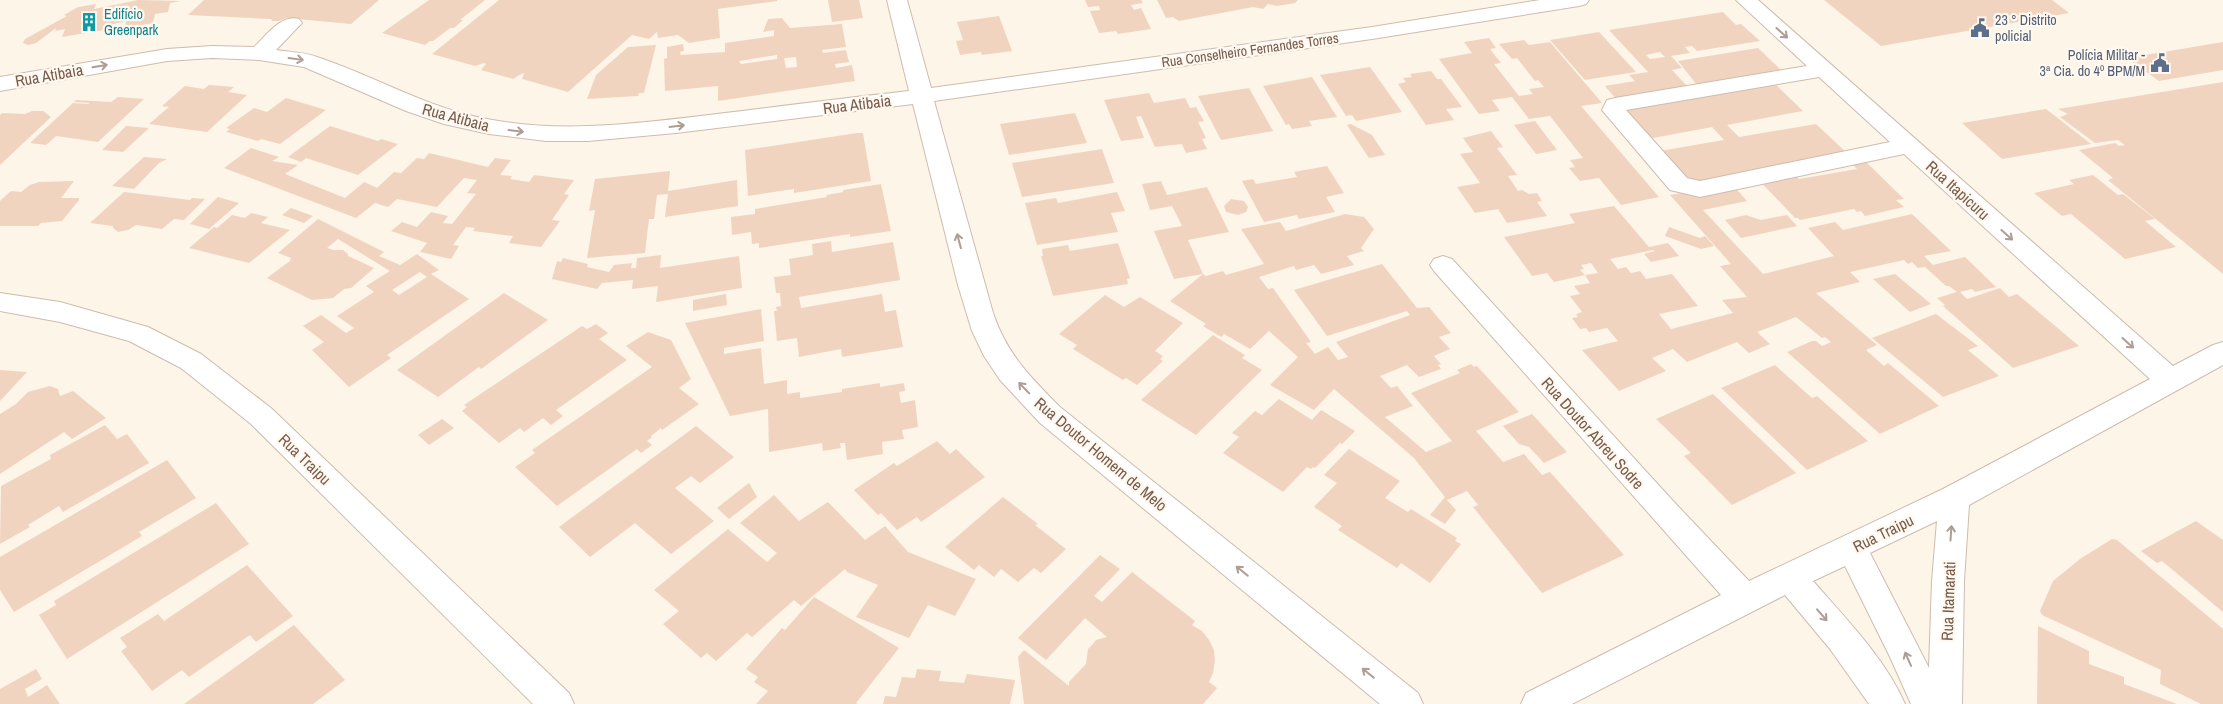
<svg xmlns="http://www.w3.org/2000/svg" width="2223" height="704" font-family="'Archivo Narrow',sans-serif">
<rect width="100%" height="100%" fill="#fcf5e8"/>
<g fill="#f1d4c0" fill-rule="evenodd">
<path d="M138 0 181 1 170 3 168 12 155 14 153 23 125 28 126 21 105 26 104 30 62 37 65 29 55 31 56 28 36 43 28 45 23 43 25 39 67 16 64 15 78 7 96 4 94 9Z"/>
<path d="M204 0H379L351 24 286 18 279 21H272L271 19 188 15Z"/>
<path d="M429 0H485L460 20H463L454 28H450L433 41H430L425 45 382 33Z"/>
<path d="M499 0H777V1L718 9 720 38 689 43 678 35 658 38 657 32 649 39 632 35 568 92 522 79 524 74 523 73 513 79 510 78 481 70 486 64 484 63 475 66 432 54Z"/>
<path d="M828 0H859L863 18 832 22Z"/>
<path d="M1085 0H1141L1143 3 1131 5 1134 10 1141 8 1151 29 1118 34 1116 31 1099 33 1090 11 1100 10 1099 6 1088 7Z"/>
<path d="M1157 0H1298L1295 3 1277 6 1268 4 1263 9 1253 7 1179 21 1173 17 1166 18Z"/>
<path d="M1824 0H2052L2069 13 1881 46Z"/>
<path d="M1723 12 1736 25 1741 24 1760 41 1697 51 1692 46 1685 47 1690 53 1671 56 1682 68 1672 70 1689 88 1617 100 1605 86 1635 81 1629 75 1648 72 1609 30ZM1660 52 1665 57 1650 59 1646 55Z"/>
<path d="M999 16 1012 51 982 55 981 52 960 55 956 41 963 40 957 22Z"/>
<path d="M782 18 790 28 842 24 846 47 822 50 823 53 846 50 849 62 835 64 836 68 852 65 855 81 718 101V86L665 91 664 59 667 58V47L683 44 684 51 680 52 681 55 725 52V43L774 36V30L763 32 768 19ZM777 55V59L741 64 739 61ZM796 57 797 67 786 68 784 58Z"/>
<path d="M1599 32 1636 72 1585 80 1550 40Z"/>
<path d="M1489 38 1496 48 1490 49 1501 63 1494 64 1519 96 1533 94 1529 89 1544 87 1538 80 1535 81 1517 58 1512 59 1499 44 1524 40 1529 45 1550 42 1602 103 1581 106 1659 197 1621 205 1599 178 1580 181 1569 168 1575 167 1570 160 1583 158 1550 116 1529 119 1512 97 1492 100 1500 111 1479 114 1439 59 1472 53 1464 42Z"/>
<path d="M2223 42V70L2159 81 2127 58Z"/>
<path d="M656 45 644 93H639L638 96 587 99 596 75 628 47Z"/>
<path d="M1758 48 1783 72 1697 85 1678 61Z"/>
<path d="M1370 67 1402 112 1356 121 1352 115 1346 116 1320 75Z"/>
<path d="M1431 71 1437 79H1441L1462 107 1446 109 1454 120 1426 125 1398 84 1406 82 1403 78 1412 77 1410 74Z"/>
<path d="M1312 77 1337 117 1309 121 1312 126 1292 129 1289 124 1286 125 1263 86Z"/>
<path d="M2223 82V274L2108 180 2113 178 2079 150 2115 143 2119 146 2125 145 2118 140 2095 143 2060 117 2068 114 2058 109Z"/>
<path d="M1774 83 1803 111 1727 125 1739 137 1816 124 1848 154 1688 183 1660 151 1724 140 1712 127 1648 139 1622 109Z"/>
<path d="M209 85 234 87 228 92 247 95 207 132 149 124 169 107 162 106 185 86 204 89Z"/>
<path d="M1249 88 1273 131 1221 140 1198 96Z"/>
<path d="M1149 93 1154 103 1185 98 1190 108 1196 107 1204 121 1198 122 1206 138 1202 139 1207 149 1186 153 1182 144 1155 147 1141 116 1136 117 1144 138 1121 141 1104 100Z"/>
<path d="M118 97 144 99 98 142 56 136 46 145 30 143 73 103 88 104 90 103 74 102 76 100 111 102Z"/>
<path d="M286 98 326 110 280 144 261 139 258 141 226 132 230 129 226 128 254 108 267 112Z"/>
<path d="M2046 109 2091 144 2002 159 1962 123Z"/>
<path d="M32 111H43L51 117 0 165V115L2 113 25 114Z"/>
<path d="M1075 113 1087 143 1009 155 1000 124Z"/>
<path d="M1535 121 1557 150 1536 154 1514 125Z"/>
<path d="M1351 124 1372 135 1385 155 1369 158 1347 125Z"/>
<path d="M126 126 149 128 123 152 102 150Z"/>
<path d="M330 126 378 141 381 139 398 144 358 175 306 158 301 162 288 157Z"/>
<path d="M1491 131 1503 147 1497 148 1517 175 1508 176 1518 191 1522 190 1529 194 1537 193 1542 201 1537 202 1547 216 1507 223 1498 209 1475 213 1457 187 1480 183 1460 154 1473 152 1463 138Z"/>
<path d="M857 133H863L871 181 794 193V189L748 196 745 150Z"/>
<path d="M251 148 279 157 272 161 298 165 285 174 345 198 364 182 377 188 394 172 401 173 417 158 424 159 429 153 488 167 495 158 511 160 500 175 512 176 510 179 529 182 534 175 574 180 564 194 569 195 552 220 560 221 541 247 509 243 513 236 473 231 475 228 466 227 453 245 459 246 451 259 420 252 427 243 391 231 402 222 417 227 431 212 448 216 443 223 452 224 476 194 467 193 477 180 464 178 437 207 397 199 388 207 375 203 356 218 224 168Z"/>
<path d="M1102 149 1114 183 1022 197 1012 163Z"/>
<path d="M144 157 167 159 159 163 134 189 112 186Z"/>
<path d="M1863 159 1904 199 1896 200 1904 207 1865 216 1861 211 1857 212 1854 209 1800 220 1798 218H1795L1758 179 1792 172 1799 179 1857 169 1850 162Z"/>
<path d="M1327 166 1344 193 1326 197 1335 212 1299 219 1297 215 1264 222 1242 181 1253 179 1256 184 1297 177 1294 172Z"/>
<path d="M670 171 668 191 737 180 738 206 665 217 668 194 657 195 654 219H649L645 253 587 258 595 210 589 211 595 179Z"/>
<path d="M2093 175 2118 195 2123 194 2155 219 2145 221 2176 247 2125 259 2071 214 2062 216 2034 193 2074 184 2069 180Z"/>
<path d="M74 181 61 198H79V200L62 221 41 223 38 226H0V201L11 191 21 192 30 185 39 182Z"/>
<path d="M1161 181 1167 195 1207 187 1229 232 1188 240 1203 274 1206 276 1223 271 1226 275 1264 264 1241 229 1280 222 1286 231 1345 214 1364 217 1374 229 1361 248 1364 251 1347 256 1354 265 1321 274 1314 265 1296 270 1294 266 1259 277 1268 289 1273 288 1311 342 1306 343 1315 354 1328 347 1338 360 1348 357 1336 342 1410 315 1407 311 1327 336 1294 290 1382 264 1417 308 1429 307 1451 333 1439 337 1450 349 1434 356 1441 364 1438 365 1441 369 1419 377 1407 365 1380 376 1391 388 1397 386 1413 406 1385 417 1426 452 1452 441 1411 393 1460 373 1457 370 1471 364 1474 367 1477 366 1519 412 1476 431 1503 462 1524 454 1542 475 1550 472 1624 555 1542 593 1473 507 1478 505 1467 491 1447 500 1456 510 1445 524 1430 515 1445 497 1414 458 1334 389 1314 410 1270 385 1298 357 1269 331 1250 349 1224 334 1221 337 1203 326 1206 324 1170 301 1203 274 1174 279 1154 231 1182 226 1172 206 1150 210 1142 184Z"/>
<path d="M881 184 891 231 850 237V234L759 248V243L752 244 751 232 732 235 731 217 755 214V209L827 197 826 195 843 192V190Z"/>
<path d="M1732 184 1747 201 1703 210 1763 274 1834 256 1808 228 1835 222 1843 230 1912 214 1951 251 1924 256 1933 265 1965 257 1996 287 1975 292 1972 289 1960 292 1967 299 2000 288 2009 297 2017 294 2079 346 2013 368 1943 306 1945 305 1937 298 1957 292 1949 286H1946L1925 267 1918 268 1912 262 1908 264 1904 260 1850 272 1860 282 1816 293 1877 345 1866 350 1884 366 1888 363 1939 406 1880 434 1787 352 1812 341H1816L1822 346 1831 342 1825 337 1822 338 1796 317 1757 332 1770 344 1749 353 1737 342 1687 362 1673 349 1652 358 1666 371 1619 391 1582 350 1618 341 1607 328 1589 332 1586 328 1580 329 1572 318 1578 317 1576 314 1582 312 1570 296 1580 294 1574 286 1590 283 1585 275 1598 273 1591 263 1581 265 1584 269 1580 270 1585 275 1554 282 1547 273 1532 276 1504 237 1575 223 1569 214 1614 206 1649 247 1668 243 1679 256 1651 262 1644 254 1655 251 1653 250 1610 259 1618 269 1626 267 1631 273 1640 271 1646 279 1672 274 1698 306 1659 314 1671 329 1733 313 1722 300 1747 297 1720 266 1731 264 1670 195Z"/>
<path d="M124 192 190 200 192 198 205 199 184 220 174 219 162 229 136 225 128 230 118 232 113 228V226L90 223Z"/>
<path d="M1117 192 1125 211 1111 213 1118 232 1037 245 1025 203 1056 198 1058 203Z"/>
<path d="M218 197 239 203 209 229 190 224Z"/>
<path d="M1231 199 1244 201 1248 207 1246 212 1238 215 1226 212 1224 206Z"/>
<path d="M291 208 313 216 304 223 282 215Z"/>
<path d="M251 213 268 217 261 223 290 230 249 263 189 248 214 227 217 228 232 215 245 218Z"/>
<path d="M1746 215 1761 220 1787 215 1797 226 1741 238 1725 220Z"/>
<path d="M318 219 384 252 379 256 400 265 417 254 439 270 431 274 469 299 387 355 391 358 349 387 312 350 324 342 303 326 321 315 346 333 354 328 337 316 374 292 366 286 390 271 338 239 327 248 334 250H343L348 254V256L374 268 351 288 344 289 333 298 312 300 267 278 290 261 291 258 278 253ZM420 272 427 277 399 295 392 290Z"/>
<path d="M1669 227 1700 238 1705 236 1714 246 1701 249 1665 236Z"/>
<path d="M831 241 832 252 893 242 900 280 799 297 801 308 882 294 885 312 896 310 903 347 842 357 841 349 799 357 797 338 777 341 774 311H777L776 307 781 306 780 293H776L774 277 791 275 789 259 813 255 812 244Z"/>
<path d="M1118 243 1130 278 1127 279 1128 284 1053 296 1041 256H1043L1042 249 1068 245 1070 251Z"/>
<path d="M661 255 660 268 739 256 742 288 656 302 658 286 632 289 633 280 602 283 597 289 552 279 557 261 561 262 563 258 588 264 587 267 609 272 614 265 632 263 631 268H636L637 258Z"/>
<path d="M1895 274 1931 304 1910 312 1873 279Z"/>
<path d="M504 293 548 320 481 369 479 367 438 397 397 370Z"/>
<path d="M726 294 727 305 693 311V300Z"/>
<path d="M1105 295 1124 307 1140 297 1183 323 1155 351 1163 356 1160 359 1163 361 1137 385 1126 378 1123 380 1073 349 1077 345 1059 334Z"/>
<path d="M761 309 764 341 724 348V354L761 348 764 384 787 380V394L800 392V398L842 392V389L880 383V387L904 383 905 391 899 392 901 403 915 400 918 427 902 430 904 439 882 442 883 454 847 460 845 443H840L841 448 823 451 822 443 769 452 768 409 730 416 685 323Z"/>
<path d="M1936 314 1978 346 1968 350 1999 376 1943 397 1872 338Z"/>
<path d="M596 324 608 333 599 339 627 360 556 410 563 416 551 425 543 418 524 432 520 428 499 443 462 411 467 407 464 405 582 326 587 329Z"/>
<path d="M648 332 671 340 691 379 679 388 699 404 662 430 661 428 651 436 652 437 647 441 652 445 641 453 637 449 557 506 515 467 535 453 532 450 652 367 626 346Z"/>
<path d="M1213 335 1245 355 1242 358 1262 370 1196 435 1141 400Z"/>
<path d="M1775 365 1812 398 1817 396 1868 441 1807 470 1721 388Z"/>
<path d="M0 370 27 372 0 401Z"/>
<path d="M50 386 58 389 60 396 73 391 106 418 72 439 64 432 0 474V414L16 404 28 392Z"/>
<path d="M1713 394 1796 473 1732 505 1684 456 1691 453 1656 419Z"/>
<path d="M1279 399 1312 420 1321 410 1355 431 1342 444 1340 443 1315 468 1313 467 1311 469 1307 467 1283 492 1223 453 1239 437 1232 433 1255 411 1262 415Z"/>
<path d="M1532 414 1567 452 1544 463 1529 447 1519 444 1503 426Z"/>
<path d="M442 419 454 428 429 445 418 435Z"/>
<path d="M105 425 117 439 127 434 149 463 63 512 59 506 28 525 30 527 0 544 1 486 51 459 50 455Z"/>
<path d="M696 426 734 457 700 483 691 476 675 488 714 521 671 554 635 523 590 557 559 527Z"/>
<path d="M937 441 950 454 956 449 985 477 921 522 917 517 897 530 881 513 878 515 854 490 894 463 897 466Z"/>
<path d="M1349 449 1400 481 1385 498 1408 512 1411 509 1457 538 1455 541 1461 544 1430 583 1401 563 1397 568 1338 530 1342 526 1314 507 1337 483 1324 475Z"/>
<path d="M167 460 196 498 139 532 142 536 14 612 0 590V557Z"/>
<path d="M749 483 757 497 729 519 717 508Z"/>
<path d="M774 495 799 521 828 502 865 540 885 526 908 552 976 579 955 616 928 605 909 638 856 617 878 585 847 572 845 569 801 606 794 600 752 637 747 633 716 661 707 653 701 658 663 624 679 611 654 590 728 529 767 562 777 553 740 523Z"/>
<path d="M1003 497 1038 524 1035 525 1066 549 1041 573 1034 568 1018 582 1001 569 994 577 979 565 974 570 945 547Z"/>
<path d="M216 503 249 544 67 659 39 615 56 605 54 601Z"/>
<path d="M2196 521 2223 540V612L2162 561 2157 563 2141 551Z"/>
<path d="M2112 539 2117 540 2223 629V704H2201L2160 684 2161 670 2042 615 2040 611 2053 581 2080 559Z"/>
<path d="M1100 555 1120 569 1094 596 1102 602 1132 572 1195 621 1192 625 1202 631 1209 640 1214 650 1215 661 1213 673 1209 682 1217 688 1203 704H1024L1018 657 1024 650 1069 686V682L1086 664 1088 649 1092 645 1096 640 1107 637 1085 618 1046 660 1018 638Z"/>
<path d="M247 565 293 616 256 642 250 635 189 677 182 670 152 691 121 651 127 647 120 638 158 614 164 621Z"/>
<path d="M814 597 899 648 856 703 858 704H756L768 691 754 682 758 677 746 669 782 628 785 630Z"/>
<path d="M294 625 345 680 313 704H184Z"/>
<path d="M2038 626 2089 651V664L2124 677V684L2177 704H2037Z"/>
<path d="M36 669 42 679 25 689 28 697 47 685 60 704H0V689Z"/>
<path d="M917 669 941 671 939 681 964 683 967 674 1015 680 1010 704H883L885 696 896 697 902 677 915 678Z"/>
</g>
<g fill="none" stroke-linecap="round" stroke-linejoin="round">
<g stroke="#cebcae" stroke-width="2">
<g id="minor">
<path d="M887 0H907L931 88 1372 27 1540 0H1589L1586 4 1579 6 1372 39 934 101 993 313C1007 354 1030 377 1060 407L1418 693 1423 704H1380L1040 423 1000 380 984 356 972 331 958 285 913 104 676 133 588 141H546L489 134 444 124 406 111 304 67 259 60 212 58 167 61 0 91V77L167 49 212 46 254 47C266 36 281 14 299 19L302 23 276 50C289 52 304 52 317 57 375 76 426 108 487 119 563 134 641 123 717 114 781 106 845 98 909 91Z"/>
<path d="M1736 0H1758L2173 366 2213 345 2223 342V365L1969 505 1964 581 1962 704H1911L1890 657 1845 566 1813 581C1846 619 1885 658 1905 704H1869L1830 649 1785 595 1572 704H1521L1526 693 1721 595 1434 271 1430 265 1434 259 1443 256 1452 259 1674 502 1749 581 1943 489 2150 379 1904 154 1700 197 1670 190 1602 110 1607 100 1615 98 1807 66ZM1819 77 1890 142 1700 181 1687 178 1626 110ZM1937 521 1932 581 1929 668 1870 553Z"/>
<path d="M0 293 60 302 148 327 201 354 271 408 569 693 574 704H533L251 424 181 368 129 341 60 322 0 311Z"/>
</g>
</g>
<use href="#minor" fill="#fff" fill-rule="evenodd"/>
</g>
<defs><path id="oneway-shaft" d="M-6 0H5M1.5-3L5.5 0L1.5 3" fill="none" stroke-width="1.6" stroke-linecap="round" stroke-linejoin="round" transform="scale(1.25)"/></defs>
<g stroke="#ad9d94">
<use href="#oneway-shaft" transform="translate(1782 33) rotate(42)"/>
<use href="#oneway-shaft" transform="translate(296 59) rotate(8)"/>
<use href="#oneway-shaft" transform="translate(100 66) rotate(-10)"/>
<use href="#oneway-shaft" transform="translate(677 126) rotate(-7)"/>
<use href="#oneway-shaft" transform="translate(516 131) rotate(7)"/>
<use href="#oneway-shaft" transform="translate(2007 235) rotate(42)"/>
<use href="#oneway-shaft" transform="translate(959 241) rotate(-105)"/>
<use href="#oneway-shaft" transform="translate(2128 343) rotate(42)"/>
<use href="#oneway-shaft" transform="translate(1024 388) rotate(-134)"/>
<use href="#oneway-shaft" transform="translate(1951 533) rotate(-86)"/>
<use href="#oneway-shaft" transform="translate(1242 571) rotate(-141)"/>
<use href="#oneway-shaft" transform="translate(1822 615) rotate(49)"/>
<use href="#oneway-shaft" transform="translate(1908 659) rotate(-114)"/>
<use href="#oneway-shaft" transform="translate(1368 673) rotate(-141)"/>
</g>
<defs>
<g id="building-bare" transform="scale(1.5)"><path d="M-4-6H4V6H1V3H-1V6H-4ZM-2.5-4.3h1.7v1.8h-1.7ZM.8-4.3h1.7v1.8H.8ZM-2.5-1h1.7V.8h-1.7ZM.8-1h1.7V.8H.8Z" fill="#0f9aa8" stroke="#fff8ef" stroke-width="2.5" paint-order="stroke"/></g>
<g id="civic-bare" transform="scale(1.5)"><path d="M-.6-6.5H3V-4.5H.6V-3L4-1V1h2V6H-6V1h2V-1L-.6-3ZM-1.2 2.5V6h2.4V2.5Z" fill="#5c6f8a" stroke="#fff8ef" stroke-width="2.5" paint-order="stroke"/></g>
</defs>
<g fill-rule="evenodd">
<use href="#building-bare" x="89" y="22"/>
<use href="#civic-bare" x="1980" y="28"/>
<use href="#civic-bare" x="2160" y="63"/>
</g>
<g text-anchor="middle" stroke-width="4.5" stroke-linejoin="round" paint-order="stroke">
<g font-size="14" fill="#0d838f" stroke="#fff8ef" text-anchor="start">
<text x="104" y="19">Edifício<tspan x="104" dy="16">Greenpark</tspan></text>
</g>
<g font-size="14" fill="#4e5e75" stroke="#fff8ef" text-anchor="start">
<text x="1995" y="25">23 ° Distrito<tspan x="1995" dy="16">policial</tspan></text>
<text x="2145" y="60" text-anchor="end">Polícia Militar -<tspan x="2145" dy="16">3ª Cia. do 4º BPM/M</tspan></text>
</g>
<g font-size="14" fill="#775b4c" stroke="#fff8ef">
<text transform="translate(1250 50) rotate(-8)" y="5">Rua Conselheiro Fernandes Torres</text>
</g>
<g font-size="16" fill="#775b4c" stroke="#fff8ef">
<text transform="translate(49 75) rotate(-10)" y="6">Rua Atibaia</text>
<text transform="translate(857 104) rotate(-7)" y="6">Rua Atibaia</text>
<text transform="translate(456 117) rotate(15)" y="6">Rua Atibaia</text>
<text transform="translate(1958 190) rotate(42)" y="6">Rua Itapicuru</text>
<text transform="translate(1593 433) rotate(48)" y="6">Rua Doutor Abreu Sodre</text>
<text transform="translate(1101 454) rotate(40)" y="6">Rua Doutor Homem de Melo</text>
<text transform="translate(305 459) rotate(44)" y="6">Rua Traipu</text>
<text transform="translate(1883 533) rotate(-26)" y="6">Rua Traipu</text>
<text transform="translate(1948 601) rotate(-88)" y="6">Rua Itamarati</text>
</g>
</g>
</svg>
